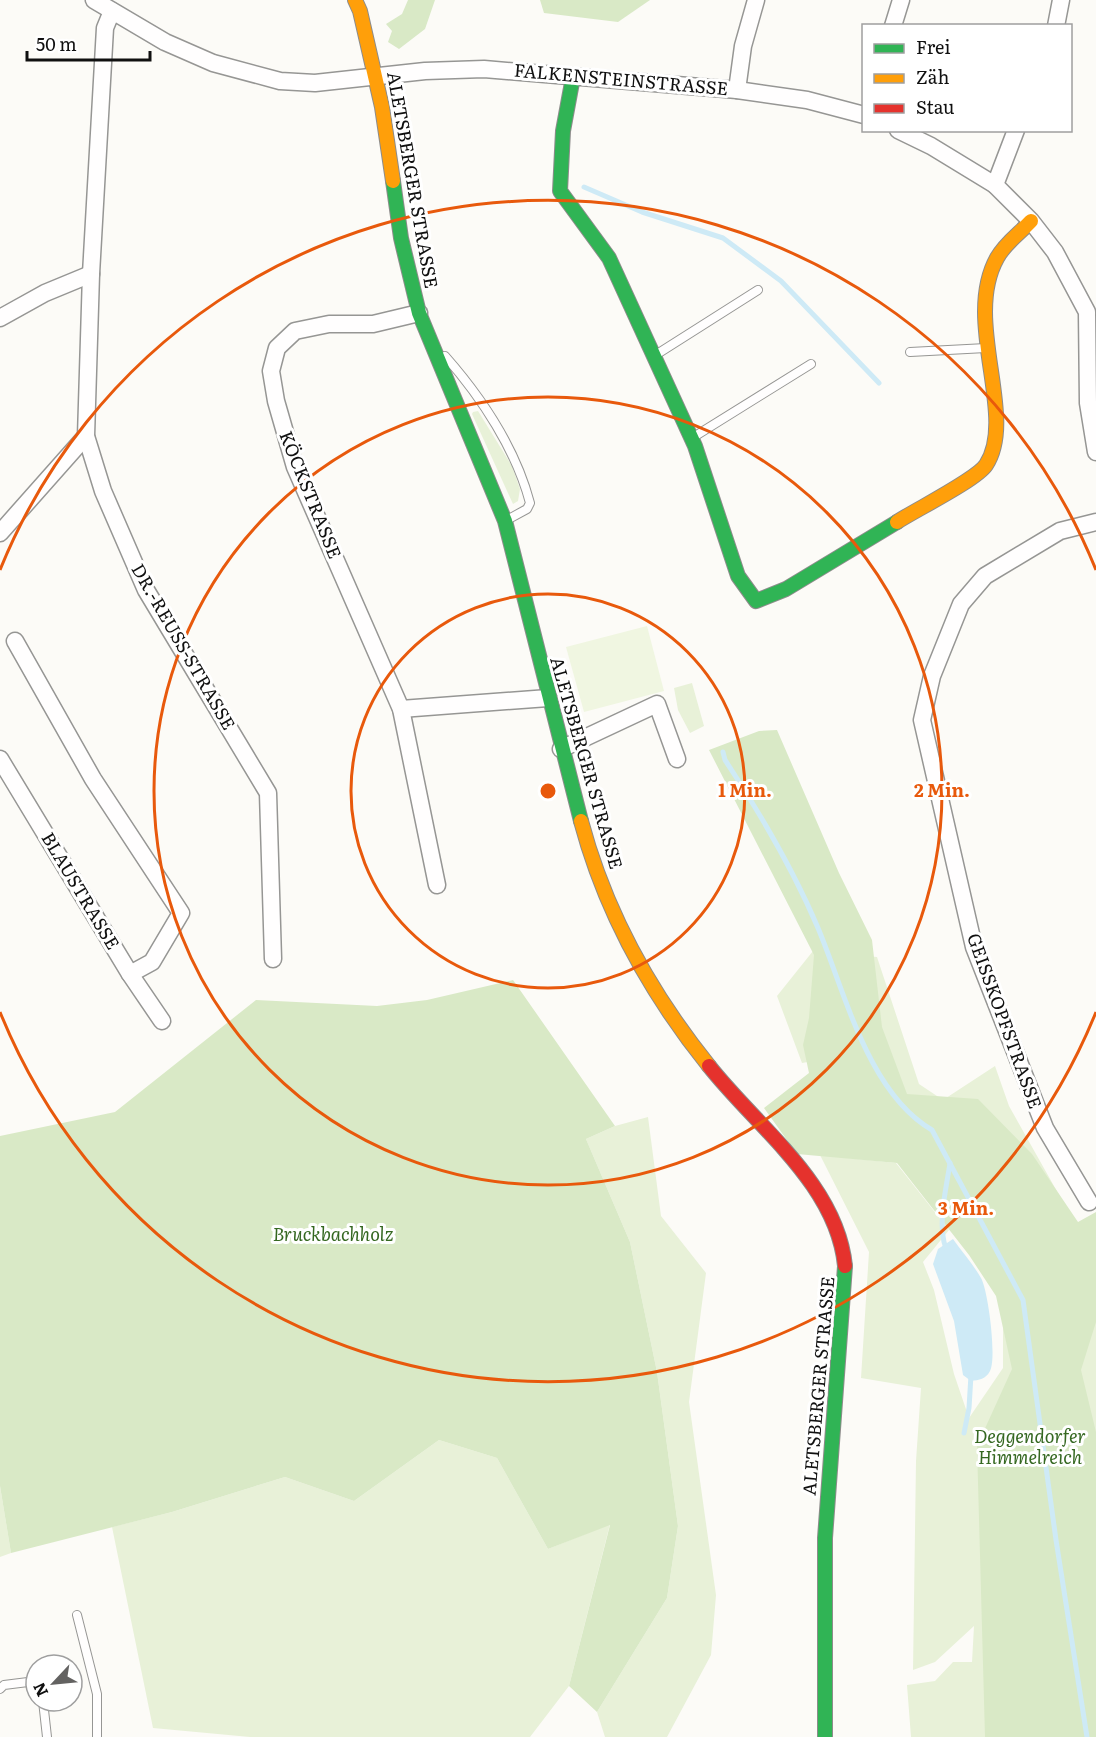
<svg xmlns="http://www.w3.org/2000/svg" width="1096" height="1737" font-family="Literata,serif">
<rect width="100%" height="100%" fill="#fcfbf7"/>
<g fill="#e8f1d8">
<path d="M478 411 512 466 520 489 518 501 513 504 472 414 473 412Z"/>
<path d="M692 683 704 726 690 733 678 710 674 688Z"/>
<path d="M813 951 877 957 919 1084 943 1100 995 1066 1009 1106 1090 1250 1096 1247V1737H911L907 1685 935 1681 953 1662H972L974 1626 935 1662 913 1670 916 1461 921 1388 861 1378 869 1252 820 1155 896 1163 949 1230 923 1262 934 1290 954 1374 969 1418 1003 1368V1294L842 1056 802 1063 777 996Z"/>
<path d="M648 1117 661 1216 706 1273 689 1402 716 1595 711 1655 667 1737H605L597 1712 667 1598 678 1526 657 1372 630 1242 586 1139 615 1126Z"/>
<path d="M439 1440 497 1458 548 1549 610 1524 569 1686 530 1737H250L153 1728 112 1527 172 1512 285 1477 354 1501Z"/>
<path d="M0 1486 11 1553 0 1557Z"/>
</g>
<g fill="#d9e9c6">
<path d="M408 0H435L425 29 399 49 388 42 392 31 386 24 402 14Z"/>
<path d="M540 0H650L618 22 544 13Z"/>
<path d="M777 730 839 873 872 940 882 1027 907 1094 978 1099 1032 1154 1078 1222 1096 1212V1322L1081 1370 1096 1432V1737H985L977 1446 1012 1369 996 1296 969 1255 897 1163 797 1154 764 1108 809 1073 803 1045 809 1018 814 955 709 750 759 731Z"/>
<path d="M513 980 615 1126 586 1139 630 1242 657 1372 678 1526 667 1598 597 1712 569 1686 610 1525 548 1549 497 1458 439 1440 354 1501 285 1477 172 1512 11 1553 0 1486V1136L115 1112 256 1000 377 1006 427 1000Z"/>
</g>
<path fill="#f0f6e1" d="M647 626 664 691 584 712 566 647Z"/>
<path fill="#ceeaf6" d="M953 1239C962 1252 973 1264 981 1278 988 1290 997 1358 990 1371 986 1379 979 1380 971 1381L963 1375 954 1321 933 1264 938 1249Z"/>
<g fill="none" stroke-linecap="round" stroke-linejoin="round">
<g stroke="#ceeaf6" stroke-width="5">
<path d="M584 187 642 212 723 238 781 281 879 383"/>
<path d="M723 752 725 760C760 813 793 869 818 928 845 992 868 1093 932 1130L1023 1300 1056 1540 1087 1737"/>
<path d="M946 1249C937 1224 946 1190 950 1163"/>
<path d="M964 1433 969 1408 971 1375"/>
</g>
<g stroke="#969694" stroke-width="10">
<g id="lane">
<path d="M910 352 986 348"/>
<path d="M445 356C482 398 516 450 530 503L527 509 505 521"/>
<path d="M654 356 758 290"/>
<path d="M692 438 811 364"/>
<path d="M77 1615 97 1694V1737"/>
<path d="M0 1689 4 1685 28 1682 36 1690"/>
<path d="M43 1701 47 1737"/>
</g>
</g>
<g stroke="#969694" stroke-width="19">
<g id="street">
<path d="M94 0 165 42 213 63 280 81 315 83 425 71 484 69 737 90 807 100 864 115"/>
<path d="M112 11 105 28 91 274 86 436 103 491 146 590 268 793 273 959"/>
<path d="M893 26 901 0"/>
<path d="M1056 26 1061 0"/>
<path d="M737 90 743 46 756 0"/>
<path d="M898 130 931 146 995 185 1031 221 1055 252 1087 312 1088 403 1096 452"/>
<path d="M995 185 1016 130"/>
<path d="M419 313 373 324H329L295 331 277 348 271 371 276 401 295 467 401 709 437 885"/>
<path d="M0 318 45 293 91 274"/>
<path d="M0 533 86 436"/>
<path d="M15 641 93 779 181 913 152 962 130 974"/>
<path d="M401 709 548 698"/>
<path d="M561 749 657 704 677 759"/>
<path d="M0 759 130 974 162 1021"/>
<path d="M1089 1202 1045 1128 974 947 922 720 932 676 961 604 985 576 1060 531 1096 522"/>
</g>
</g>
<g stroke="#8d8c8b" stroke-width="16">
<g id="fast">
<path d="M573 77 563 131 560 191 609 258 695 446 738 576 756 601 786 589 897 522"/>
<path d="M393 181 401 238 419 313 505 521 581 821"/>
<path d="M825 1737V1538L845 1266"/>
</g>
</g>
<g stroke="#8d8c8b" stroke-width="16">
<g id="slow">
<path d="M355 0 360 11 382 107 393 181"/>
<path d="M897 522C915 510 976 480 986 465 1018 416 962 321 997 258 1005 243 1020 233 1031 221"/>
<path d="M581 821C605 911 651 994 709 1066"/>
</g>
</g>
<g stroke="#8d8c8b" stroke-width="16">
<path id="jam" d="M709 1066C757 1127 837 1184 845 1266"/>
</g>
<use href="#lane" stroke="#fffefe" stroke-width="8"/>
<use href="#street" stroke="#fffefe" stroke-width="16"/>
<use href="#fast" stroke="#30b455" stroke-width="14"/>
<use href="#slow" stroke="#ff9f0a" stroke-width="14"/>
<use href="#jam" stroke="#e5322d" stroke-width="14"/>
</g>
<g fill="none" stroke="#e8590c" stroke-width="3">
<circle cx="548" cy="791" r="197"/>
<circle cx="548" cy="791" r="394"/>
<path d="M1096 1012A591 591 0 0 1 0 1012M0 570A591 591 0 0 1 1096 570"/>
</g>
<g text-anchor="middle" stroke-width="6" stroke-linejoin="round" paint-order="stroke">
<g font-size="18" fill="#101010" stroke="#fff">
<text transform="translate(621 80) rotate(5)" y="6">FALKENSTEINSTRASSE</text>
<text transform="translate(412 180) rotate(80)" y="6">ALETSBERGER STRASSE</text>
<text transform="translate(310 495) rotate(68)" y="6">KÖCKSTRASSE</text>
<text transform="translate(183 647) rotate(60)" y="6">DR.-REUSS-STRASSE</text>
<text transform="translate(586 763) rotate(74)" y="6">ALETSBERGER STRASSE</text>
<text transform="translate(80 891) rotate(59)" y="6">BLAUSTRASSE</text>
<text transform="translate(1004 1021) rotate(70)" y="6">GEISSKOPFSTRASSE</text>
<text transform="translate(819 1386) rotate(-85)" y="6">ALETSBERGER STRASSE</text>
</g>
<g font-size="18" font-style="italic" fill="#356821" stroke="#fff">
<text x="333" y="1241">Bruckbachholz</text>
<text x="1030" y="1443">Deggendorfer<tspan x="1030" dy="21">Himmelreich</tspan></text>
</g>
</g>
<circle cx="548" cy="791" r="9" fill="#e8590c" stroke="#fff" stroke-width="3"/>
<g font-size="18" text-anchor="middle" font-weight="bold" fill="#e8590c" stroke="#fff" stroke-width="6" stroke-linejoin="round" paint-order="stroke">
<text x="745" y="797">1 Min.</text>
<text x="942" y="797">2 Min.</text>
<text x="966" y="1215">3 Min.</text>
</g>
<rect x="862" y="24" width="210" height="108" fill="#ffffff" stroke="#9f9f9f" stroke-width="1.5"/>
<rect x="874" y="44" width="30" height="9" fill="#30b455" stroke="#9f9f9f" stroke-width="1.5"/>
<text x="916" y="54" font-size="18" fill="#101010">Frei</text>
<rect x="874" y="74" width="30" height="9" fill="#ff9f0a" stroke="#9f9f9f" stroke-width="1.5"/>
<text x="916" y="84" font-size="18" fill="#101010">Zäh</text>
<rect x="874" y="104" width="30" height="9" fill="#e5322d" stroke="#9f9f9f" stroke-width="1.5"/>
<text x="916" y="114" font-size="18" fill="#101010">Stau</text>
<g transform="translate(54 1683) rotate(244)"><circle r="28" fill="#ffffff" stroke="#9f9f9f" stroke-width="1.5"/>
<path d="M0-4.5L10 22L0 15L-10 22Z" fill="#636261"/>
<text y="-9" font-size="16" font-weight="bold" text-anchor="middle" fill="#101010">N</text>
</g>
<path d="M27 51v9h123v-9" fill="none" stroke="#101010" stroke-width="3"/>
<text x="36" y="51" font-size="18" fill="#101010" stroke="#ffffff" stroke-width="4.5" paint-order="stroke">50 m</text>
</svg>
